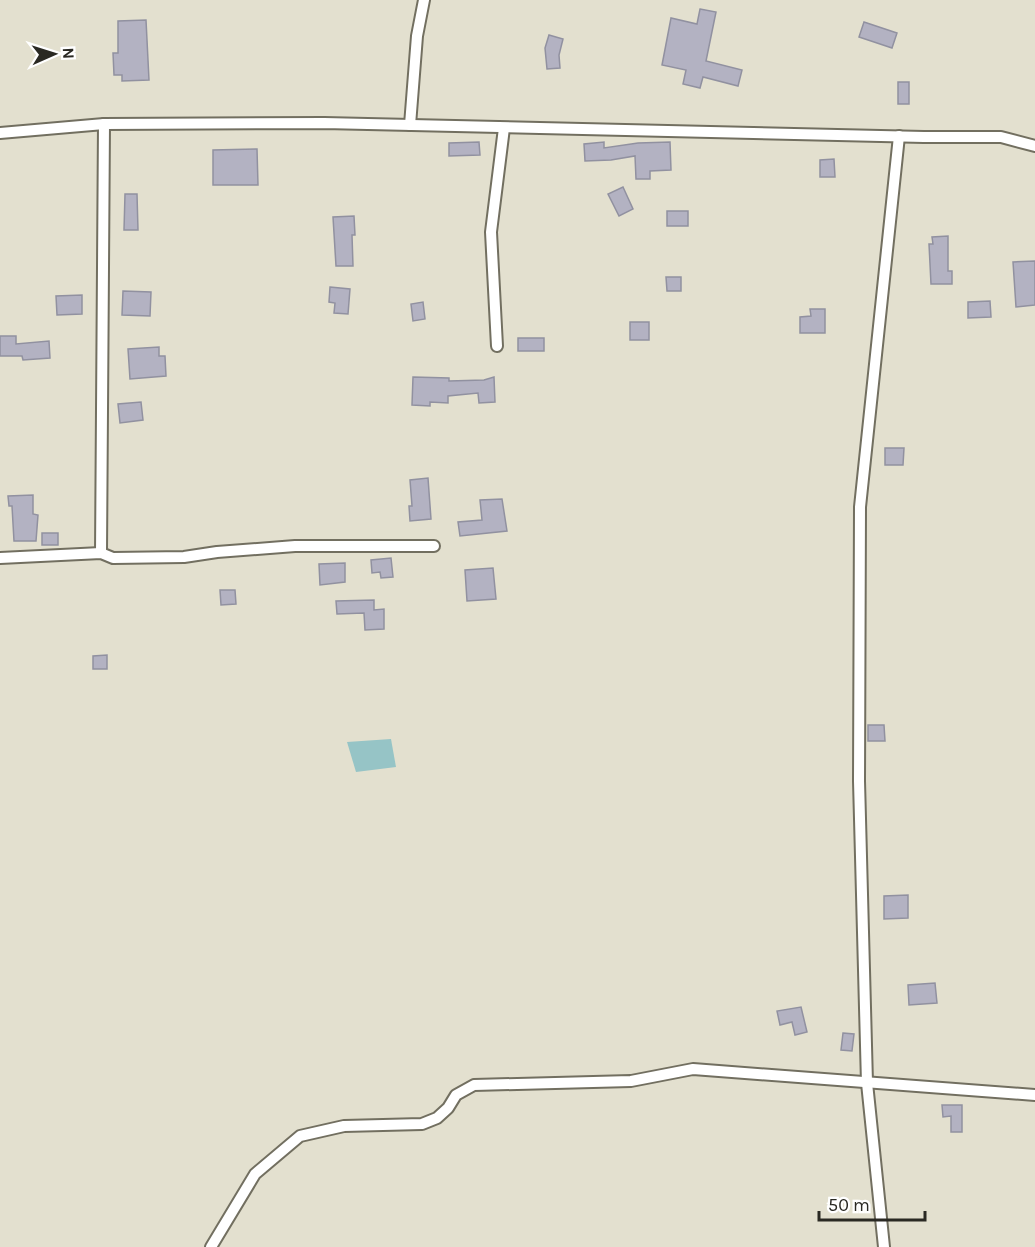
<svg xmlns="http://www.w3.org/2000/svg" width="1035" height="1247" font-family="Karla,sans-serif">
<rect width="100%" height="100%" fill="#e3e0cf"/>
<path fill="#96c4c6" d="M391 739 396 767 356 772 347 742Z"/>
<g fill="#b3b2c2" stroke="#9191a0" stroke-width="1.5">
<path d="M700 9 716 12 706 61 742 70 738 86 703 77 700 88 683 84 686 70 662 65 671 18 697 24Z"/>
<path d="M146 20 149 80 122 81V75H114L113 53H118V21Z"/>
<path d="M864 22 897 33 892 48 859 37Z"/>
<path d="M549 35 563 39 559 55 560 68 547 69 545 48Z"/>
<rect x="898" y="82" width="11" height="22"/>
<path d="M479 142 480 155 449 156V143Z"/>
<path d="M604 142V148L638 143 670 142 671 170 650 171V179H636L635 156 611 160 585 161 584 144Z"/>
<path d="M257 149 258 185H213V150Z"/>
<path d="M834 159 835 177H820V160Z"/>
<path d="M623 187 633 209 619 216 608 194Z"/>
<path d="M125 194H137L138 230H124Z"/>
<rect x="667" y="211" width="21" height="15"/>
<path d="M354 216 355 235H352L353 266H336L333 217Z"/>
<path d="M948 236V271H952V284H931L929 244H933L932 237Z"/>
<path d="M1035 261V305L1016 307 1013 262Z"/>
<path d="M666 277H681V291H667Z"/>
<path d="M330 287 350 289 348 314 334 313 335 303 329 302Z"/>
<path d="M123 291 151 292 150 316 122 315Z"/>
<path d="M82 295V314L57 315 56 296Z"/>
<path d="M990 301 991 317 968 318V302Z"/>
<path d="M423 302 425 319 413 321 411 304Z"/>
<path d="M810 309H825V333H800V317L811 316Z"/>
<rect x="630" y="322" width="19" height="18"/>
<path d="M0 336H16V344L49 341 50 358 23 360 22 356H0Z"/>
<rect x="518" y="338" width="26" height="13"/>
<path d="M159 347V356H165L166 376 130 379 128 349Z"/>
<path d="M413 377 449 378V381L484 380 494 377 495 402 479 403 478 393 448 396V403L430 402V406L412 405Z"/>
<path d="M141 402 143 420 120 423 118 404Z"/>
<path d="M885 448H904L903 465H885Z"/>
<path d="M428 478 431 519 410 521 409 506H412L410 480Z"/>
<path d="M33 495V514L38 515 36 541H14L12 506H9L8 496Z"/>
<path d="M502 499 507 531 460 536 458 522 482 520 480 500Z"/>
<rect x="42" y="533" width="16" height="12"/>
<path d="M391 558 393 577 381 578 380 572 372 573 371 560Z"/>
<path d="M345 563V582L320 585 319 564Z"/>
<path d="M493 568 496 599 467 601 465 570Z"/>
<path d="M220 590H235L236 604 221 605Z"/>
<path d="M374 600V610L384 609V629L365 630 364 613 337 614 336 601Z"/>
<path d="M107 655V669H93V656Z"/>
<path d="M868 725H884L885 741H868Z"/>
<path d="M908 895V918L884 919V896Z"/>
<path d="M935 983 937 1003 909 1005 908 985Z"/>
<path d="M801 1007 807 1032 795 1035 792 1022 780 1025 777 1011Z"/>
<path d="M843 1033 854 1034 852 1051 841 1050Z"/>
<path d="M942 1105H962V1132H951V1116L943 1117Z"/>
</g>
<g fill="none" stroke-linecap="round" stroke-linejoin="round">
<g stroke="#726f60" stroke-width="14">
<g id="minor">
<path d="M410 125 417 36 424 0"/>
<path d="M0 133 104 124 324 123 924 137H1001L1035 146"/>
<path d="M497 346 491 232 504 128"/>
<path d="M101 553 104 124"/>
<path d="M0 558 101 553 113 558 184 557 217 552 295 546H434"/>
<path d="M211 1247 255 1174 300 1136 344 1126 422 1124 437 1118 448 1108 456 1095 474 1085 631 1081 693 1069 1035 1095"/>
<path d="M884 1247 867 1083 859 781 860 507 899 136"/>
</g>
</g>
<use href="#minor" stroke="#fff" stroke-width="10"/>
</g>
<g transform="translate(54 54) rotate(87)" stroke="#ffffff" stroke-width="4.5" paint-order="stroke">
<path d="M0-4.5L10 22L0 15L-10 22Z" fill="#2a2923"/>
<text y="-9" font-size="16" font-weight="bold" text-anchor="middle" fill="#2a2923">N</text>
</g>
<path d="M819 1211v9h106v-9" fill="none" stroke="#2a2923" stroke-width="3"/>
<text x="828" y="1211" font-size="18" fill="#2a2923" stroke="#ffffff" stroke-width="4.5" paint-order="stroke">50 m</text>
</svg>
